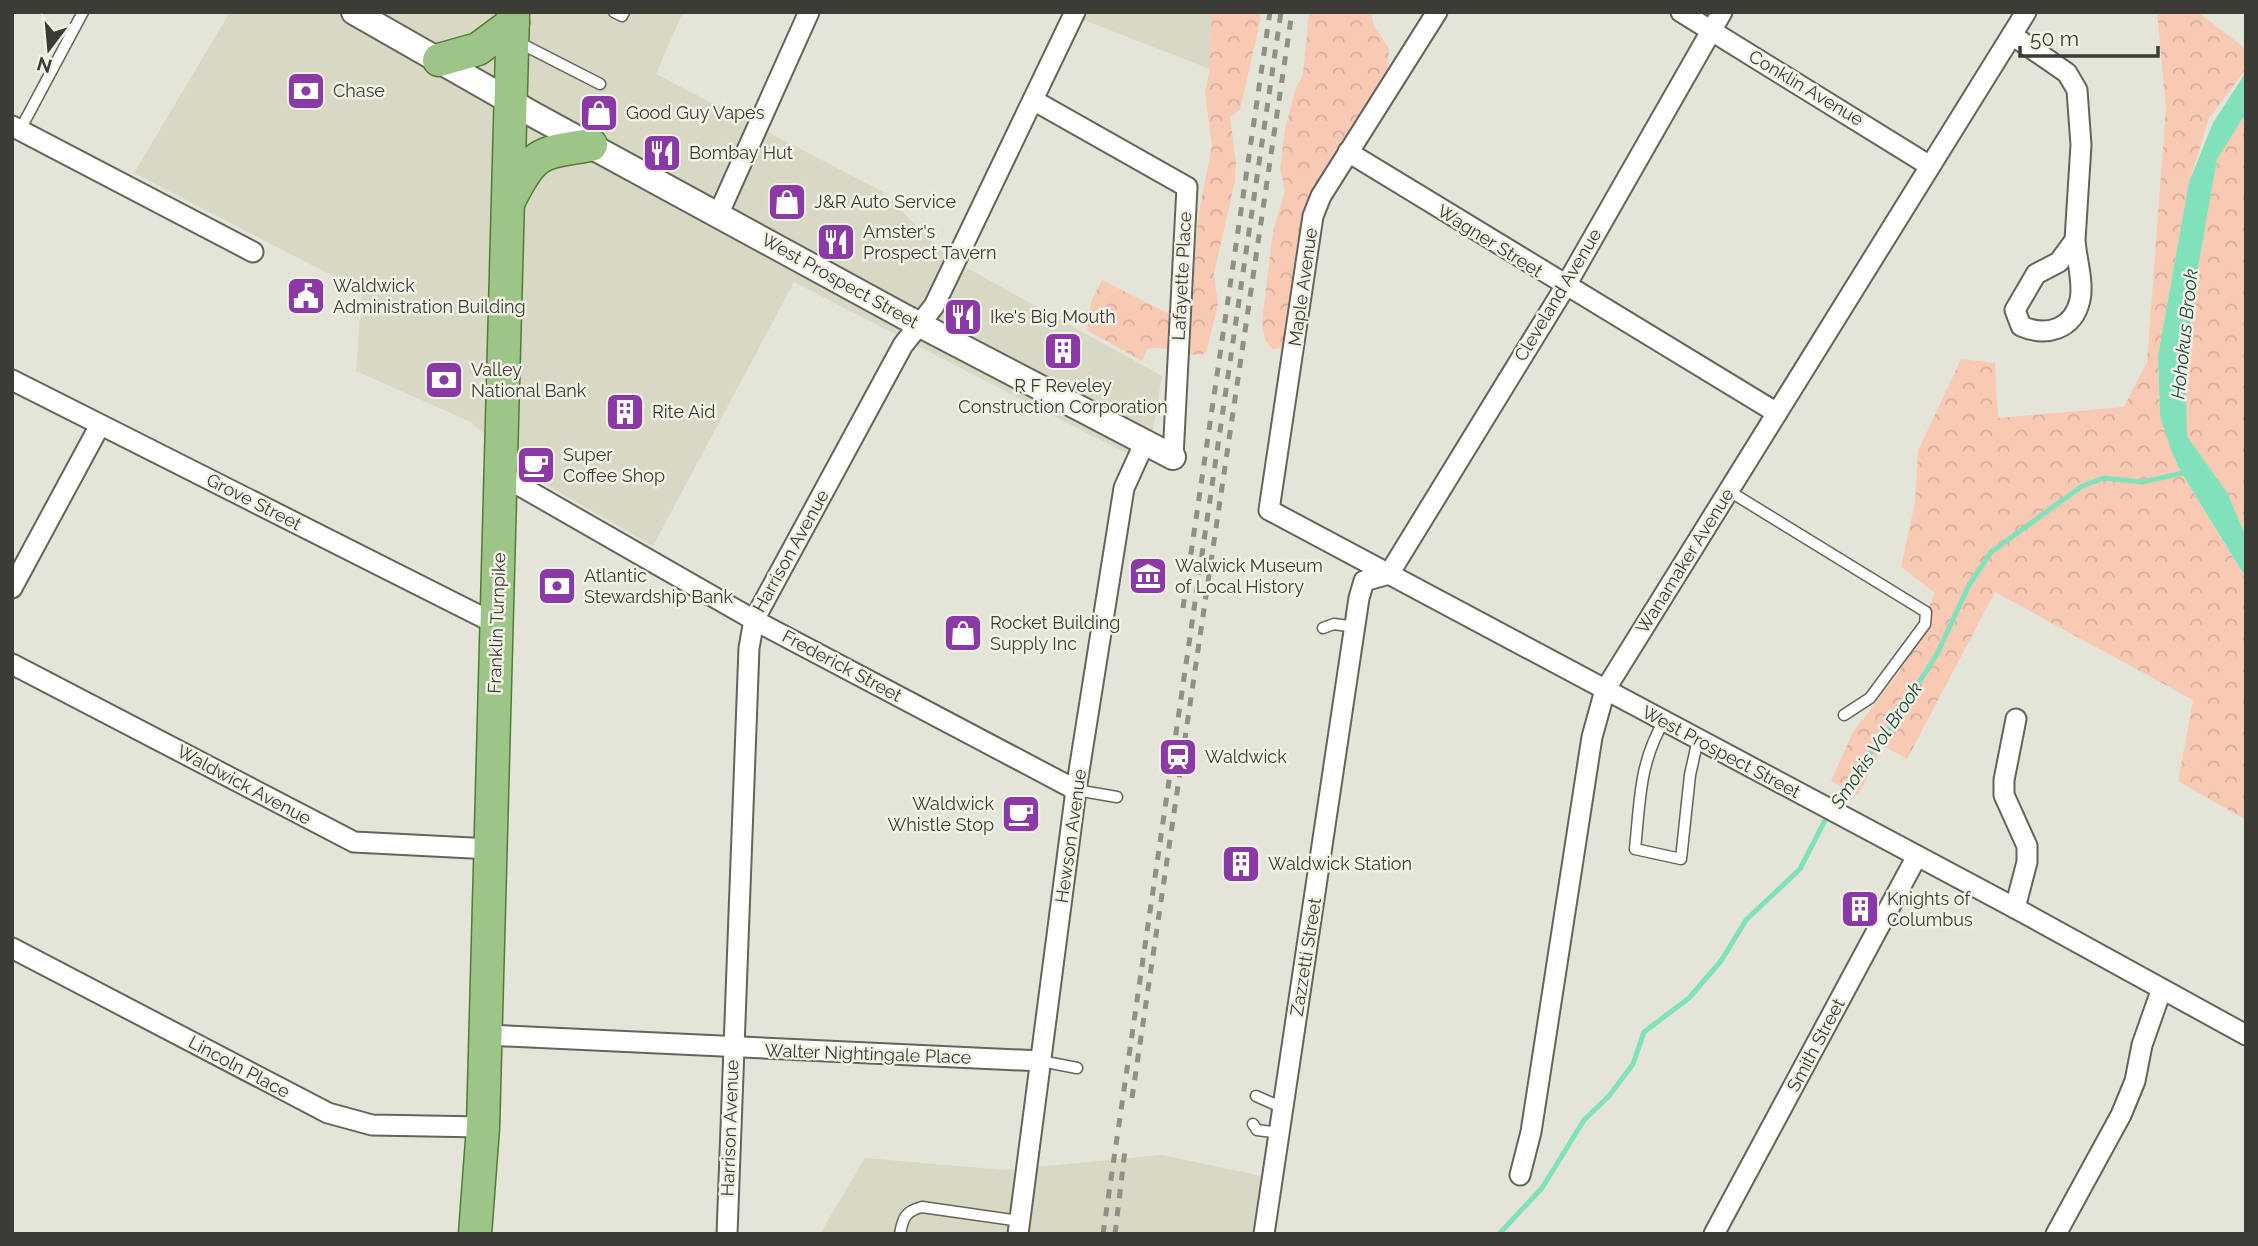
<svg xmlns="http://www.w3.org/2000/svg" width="2258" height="1246" font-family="Raleway,sans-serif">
<defs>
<pattern id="forest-crowns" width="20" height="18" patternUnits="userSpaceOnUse" patternTransform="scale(1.75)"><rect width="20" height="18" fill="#f8cab4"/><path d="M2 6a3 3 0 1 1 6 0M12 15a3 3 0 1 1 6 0" fill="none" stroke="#d6ae9b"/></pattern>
</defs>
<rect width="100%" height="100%" fill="#e4e4d8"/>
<g fill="#d8d8c5">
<path d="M230 12H683L656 74 883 192 947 257 1162 376 1147 464 794 282 653 546 531 476 471 422 356 371 362 291 134 173Z"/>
<path d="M1063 12H1223L1218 72Z"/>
<path d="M1161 1155 1267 1177 1264 1234H820L865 1158 1005 1170Z"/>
</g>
<g fill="url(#forest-crowns)">
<path d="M1212 12H1257L1261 17 1240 110 1230 117 1236 162 1235 181 1214 273 1218 305 1206 353C1189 360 1166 344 1147 349L1142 361 1087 330 1091 302 1102 280 1167 313 1193 279 1199 211 1212 146 1205 93 1209 72Z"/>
<path d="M1309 12H1371L1374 26 1389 49 1386 81 1331 169 1285 347 1272 349 1265 340 1262 322 1265 296 1273 232 1285 190 1280 168 1285 129 1296 87 1303 75Z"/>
<path d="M2157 12H2198L2246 49V69L2209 118 2189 182 2158 356 2160 416 2181 472 2246 579V820L2178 781 2193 700 1995 592 1907 759 1883 746 1858 795 1831 781 1853 732 1900 671 1935 593 1901 567 1915 502 1918 451 1961 359 1995 363 1998 418 2124 407 2147 362 2166 108Z"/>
<path d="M2246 108V537L2228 494 2187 436 2186 391 2192 302 2217 159Z"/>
</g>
<path fill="#81e1ba" d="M2246 72V113L2217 159 2192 302 2186 391 2187 436 2228 494 2246 537V578L2181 472 2171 450 2160 416 2158 356 2189 182 2213 123Z"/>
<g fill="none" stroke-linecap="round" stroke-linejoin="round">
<path stroke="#81e1ba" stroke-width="5" d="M1499 1234 1542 1188 1584 1120 1609 1096 1633 1064 1644 1032 1689 998 1721 961 1746 920 1800 869 1837 797 1891 726 1937 654 1969 585 1991 552 2082 486 2104 478 2142 482 2188 472"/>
<g stroke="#64645a" stroke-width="13">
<g id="service">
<path d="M614 12 622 16 624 12"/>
<path d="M516 41 600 84"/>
<path d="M20 130 83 12"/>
<path d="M1729 491 1926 612 1925 624 1870 698 1844 715"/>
<path d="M1323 628 1334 624 1355 627"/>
<path d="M1664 721C1639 763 1640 802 1635 849L1681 859 1690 775 1698 739"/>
<path d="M1076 790 1117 797"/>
<path d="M1041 1061 1077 1068"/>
<path d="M1256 1096 1283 1108"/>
<path d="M1253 1124 1257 1130 1279 1133"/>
<path d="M900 1234C903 1217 906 1211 922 1207L1020 1221"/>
</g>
</g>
<g stroke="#64645a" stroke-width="23">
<g id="minor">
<path d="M1437 12 1321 196 1313 216 1269 510 2015 908 2246 1035"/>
<path d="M1681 12 1930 166"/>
<path d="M2012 35 2067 73 2077 90 2081 145 2075 240 2059 262 2036 274 2015 310 2021 326C2046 337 2073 330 2080 300 2084 282 2076 258 2075 240"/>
<path d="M1033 100 1187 187 1173 457"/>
<path d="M12 126 253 252"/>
<path d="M1348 152 1777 413"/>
<path d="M718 215 809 12"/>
<path d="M12 380 496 624"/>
<path d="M501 475 754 620 1076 790"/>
<path d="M1389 574 1565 287 1722 12"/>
<path d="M12 588 100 425"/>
<path d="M12 664 354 842 491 849"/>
<path d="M2015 908 2027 862V846L2004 795V780L2016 719"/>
<path d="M12 948 328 1113 372 1125 483 1127"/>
<path d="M486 1035 1041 1061"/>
<path d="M1520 1175 1531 1132 1592 737 1605 690 2026 12"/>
<path d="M727 1234 749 648 754 620 903 345 934 306 1075 12"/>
<path d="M1018 1234 1076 790 1124 488 1144 444"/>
<path d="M1264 1234 1359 598 1364 581 1389 574"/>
<path d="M1714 1234 1917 856"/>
<path d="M2056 1234 2121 1115 2135 1081 2142 1045 2161 991"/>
</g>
</g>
<g stroke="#64645a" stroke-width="28">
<path id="tertiary" d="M354 12 536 116 903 316 1173 457"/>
</g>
<g stroke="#517c37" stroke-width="35">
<g id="primary">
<path d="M439 60 478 49 513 23"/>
<path d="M510 199C534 151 540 153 591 145"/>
<path d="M475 1234 483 1127 513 12"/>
</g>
</g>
<use href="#service" stroke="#fff" stroke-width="10"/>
<use href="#minor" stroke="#fff" stroke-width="19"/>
<use href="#tertiary" stroke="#fff" stroke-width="24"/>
<use href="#primary" stroke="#9dc587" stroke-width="32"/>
<g stroke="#909087" stroke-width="5" stroke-dasharray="9 9" stroke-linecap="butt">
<path d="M1183 608 1270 12"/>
<path d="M1132 1098 1292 12"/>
<path d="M1103 1234 1281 12"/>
<path d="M1115 1234 1125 1150"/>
</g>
</g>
<defs>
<g id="bank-square" transform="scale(2.0125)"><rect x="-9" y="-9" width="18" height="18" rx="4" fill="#8b39a7" stroke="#f1f1e5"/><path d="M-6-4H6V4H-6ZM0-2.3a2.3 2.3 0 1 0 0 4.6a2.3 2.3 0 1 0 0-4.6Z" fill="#fff"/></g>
<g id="shop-square" transform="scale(2.0125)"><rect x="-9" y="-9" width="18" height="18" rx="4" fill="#8b39a7" stroke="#f1f1e5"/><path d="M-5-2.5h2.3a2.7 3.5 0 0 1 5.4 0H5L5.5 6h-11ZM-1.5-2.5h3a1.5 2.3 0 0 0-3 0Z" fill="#fff"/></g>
<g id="restaurant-square" transform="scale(2.0125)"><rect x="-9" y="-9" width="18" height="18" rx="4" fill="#8b39a7" stroke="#f1f1e5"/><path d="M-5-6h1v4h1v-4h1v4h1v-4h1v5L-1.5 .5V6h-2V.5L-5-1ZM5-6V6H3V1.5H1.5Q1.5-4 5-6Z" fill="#fff"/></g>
<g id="civic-square" transform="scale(2.0125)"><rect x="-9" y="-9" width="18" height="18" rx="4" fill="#8b39a7" stroke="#f1f1e5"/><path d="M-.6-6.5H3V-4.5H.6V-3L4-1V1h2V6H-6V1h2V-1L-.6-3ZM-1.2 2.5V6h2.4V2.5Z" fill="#fff"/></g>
<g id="building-square" transform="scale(2.0125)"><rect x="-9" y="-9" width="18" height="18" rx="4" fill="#8b39a7" stroke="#f1f1e5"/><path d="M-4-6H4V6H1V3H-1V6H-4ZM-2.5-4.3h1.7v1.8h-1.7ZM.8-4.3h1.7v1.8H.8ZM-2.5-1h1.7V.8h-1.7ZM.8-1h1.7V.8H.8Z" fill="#fff"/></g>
<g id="cafe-square" transform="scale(2.0125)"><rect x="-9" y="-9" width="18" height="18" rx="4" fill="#8b39a7" stroke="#f1f1e5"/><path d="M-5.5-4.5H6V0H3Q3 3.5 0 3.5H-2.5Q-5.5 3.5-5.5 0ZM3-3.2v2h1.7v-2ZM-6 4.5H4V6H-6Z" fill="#fff"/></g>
<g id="museum-square" transform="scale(2.0125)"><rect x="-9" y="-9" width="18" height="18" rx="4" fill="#8b39a7" stroke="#f1f1e5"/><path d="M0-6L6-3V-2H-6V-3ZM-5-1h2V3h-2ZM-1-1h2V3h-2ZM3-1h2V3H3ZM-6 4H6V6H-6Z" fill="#fff"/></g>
<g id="station-square" transform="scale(2.0125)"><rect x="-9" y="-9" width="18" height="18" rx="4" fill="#8b39a7" stroke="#f1f1e5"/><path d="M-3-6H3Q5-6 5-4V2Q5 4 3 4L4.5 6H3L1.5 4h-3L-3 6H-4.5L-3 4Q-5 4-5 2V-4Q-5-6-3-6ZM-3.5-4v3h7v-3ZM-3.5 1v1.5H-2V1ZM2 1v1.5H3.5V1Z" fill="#fff"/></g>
</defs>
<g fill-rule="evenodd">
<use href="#bank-square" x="306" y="91"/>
<use href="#shop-square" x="599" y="113"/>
<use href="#restaurant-square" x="662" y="153"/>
<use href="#shop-square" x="787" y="202"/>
<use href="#restaurant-square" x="836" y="242"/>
<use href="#civic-square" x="306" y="296"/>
<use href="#restaurant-square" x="963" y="317"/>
<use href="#building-square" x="1063" y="351"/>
<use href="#bank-square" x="444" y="380"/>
<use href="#building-square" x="625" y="412"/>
<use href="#cafe-square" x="536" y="465"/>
<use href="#museum-square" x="1148" y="576"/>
<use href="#bank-square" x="557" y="586"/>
<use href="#shop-square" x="963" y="633"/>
<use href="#station-square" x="1178" y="757"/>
<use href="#cafe-square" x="1021" y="814"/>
<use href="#building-square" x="1241" y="864"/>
<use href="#building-square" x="1860" y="909"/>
</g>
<g text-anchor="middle" stroke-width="5" stroke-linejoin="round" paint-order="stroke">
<g font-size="18" fill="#3c3c37" stroke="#f1f1e5">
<text transform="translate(1806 88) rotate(31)" y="6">Conklin Avenue</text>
<text transform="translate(1490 241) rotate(32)" y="6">Wagner Street</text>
<text transform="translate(1182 276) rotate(-87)" y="6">Lafayette Place</text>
<text transform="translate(840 281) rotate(29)" y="6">West Prospect Street</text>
<text transform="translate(1303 287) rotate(-82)" y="6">Maple Avenue</text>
<text transform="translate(1558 295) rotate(-59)" y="6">Cleveland Avenue</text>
<text transform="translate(254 502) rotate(27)" y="6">Grove Street</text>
<text transform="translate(791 551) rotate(-61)" y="6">Harrison Avenue</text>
<text transform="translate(1685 561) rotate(-58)" y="6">Wanamaker Avenue</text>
<text transform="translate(497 623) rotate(-88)" y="6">Franklin Turnpike</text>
<text transform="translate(842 666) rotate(28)" y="6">Frederick Street</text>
<text transform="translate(1721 752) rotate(28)" y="6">West Prospect Street</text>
<text transform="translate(244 785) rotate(28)" y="6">Waldwick Avenue</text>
<text transform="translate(1071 836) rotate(-82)" y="6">Hewson Avenue</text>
<text transform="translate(1306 957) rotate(-81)" y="6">Zazzetti Street</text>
<text transform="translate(1816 1045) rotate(-62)" y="6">Smith Street</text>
<text transform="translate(868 1054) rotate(2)" y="6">Walter Nightingale Place</text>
<text transform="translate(239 1067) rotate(28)" y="6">Lincoln Place</text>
<text transform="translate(730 1128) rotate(-88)" y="6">Harrison Avenue</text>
</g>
<g font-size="18" fill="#3c3c37" stroke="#f1f1e5" text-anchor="start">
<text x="333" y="97">Chase</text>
<text x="626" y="119">Good Guy Vapes</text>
<text x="689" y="159">Bombay Hut</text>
<text x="814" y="208">J&amp;R Auto Service</text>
<text x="863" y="238">Amster's<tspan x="863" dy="21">Prospect Tavern</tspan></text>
<text x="333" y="292">Waldwick<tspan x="333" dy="21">Administration Building</tspan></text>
<text x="990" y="323">Ike's Big Mouth</text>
<text x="471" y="376">Valley<tspan x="471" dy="21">National Bank</tspan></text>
<text x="1063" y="392" text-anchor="middle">R F Reveley<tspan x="1063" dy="21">Construction Corporation</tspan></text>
<text x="652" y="418">Rite Aid</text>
<text x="563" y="461">Super<tspan x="563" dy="21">Coffee Shop</tspan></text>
<text x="1175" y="572">Walwick Museum<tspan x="1175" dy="21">of Local History</tspan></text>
<text x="584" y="582">Atlantic<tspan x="584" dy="21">Stewardship Bank</tspan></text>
<text x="990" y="629">Rocket Building<tspan x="990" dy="21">Supply Inc</tspan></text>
<text x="1205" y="763">Waldwick</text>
<text x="994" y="810" text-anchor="end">Waldwick<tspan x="994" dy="21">Whistle Stop</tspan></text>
<text x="1268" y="870">Waldwick Station</text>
<text x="1887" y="905">Knights of<tspan x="1887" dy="21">Columbus</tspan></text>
</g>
<g font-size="19" font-style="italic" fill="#1f4939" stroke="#f1f1e5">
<text transform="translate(2184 334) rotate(-84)" y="7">Hohokus Brook</text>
<text transform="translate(1876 745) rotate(-56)" y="7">Smokis Vol Brook</text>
</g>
</g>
<rect width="2258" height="1246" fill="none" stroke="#3c3c37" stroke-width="28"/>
<g transform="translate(49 49) rotate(196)" stroke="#f1f1e5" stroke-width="5" paint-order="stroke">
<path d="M0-5L12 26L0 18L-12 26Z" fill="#3c3c37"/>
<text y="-10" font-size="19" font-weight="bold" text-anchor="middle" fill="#3c3c37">N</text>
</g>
<path d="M2020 46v10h138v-10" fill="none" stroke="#3c3c37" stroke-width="3.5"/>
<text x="2030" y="46" font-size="21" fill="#3c3c37" stroke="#f1f1e5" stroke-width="5" paint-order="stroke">50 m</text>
</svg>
